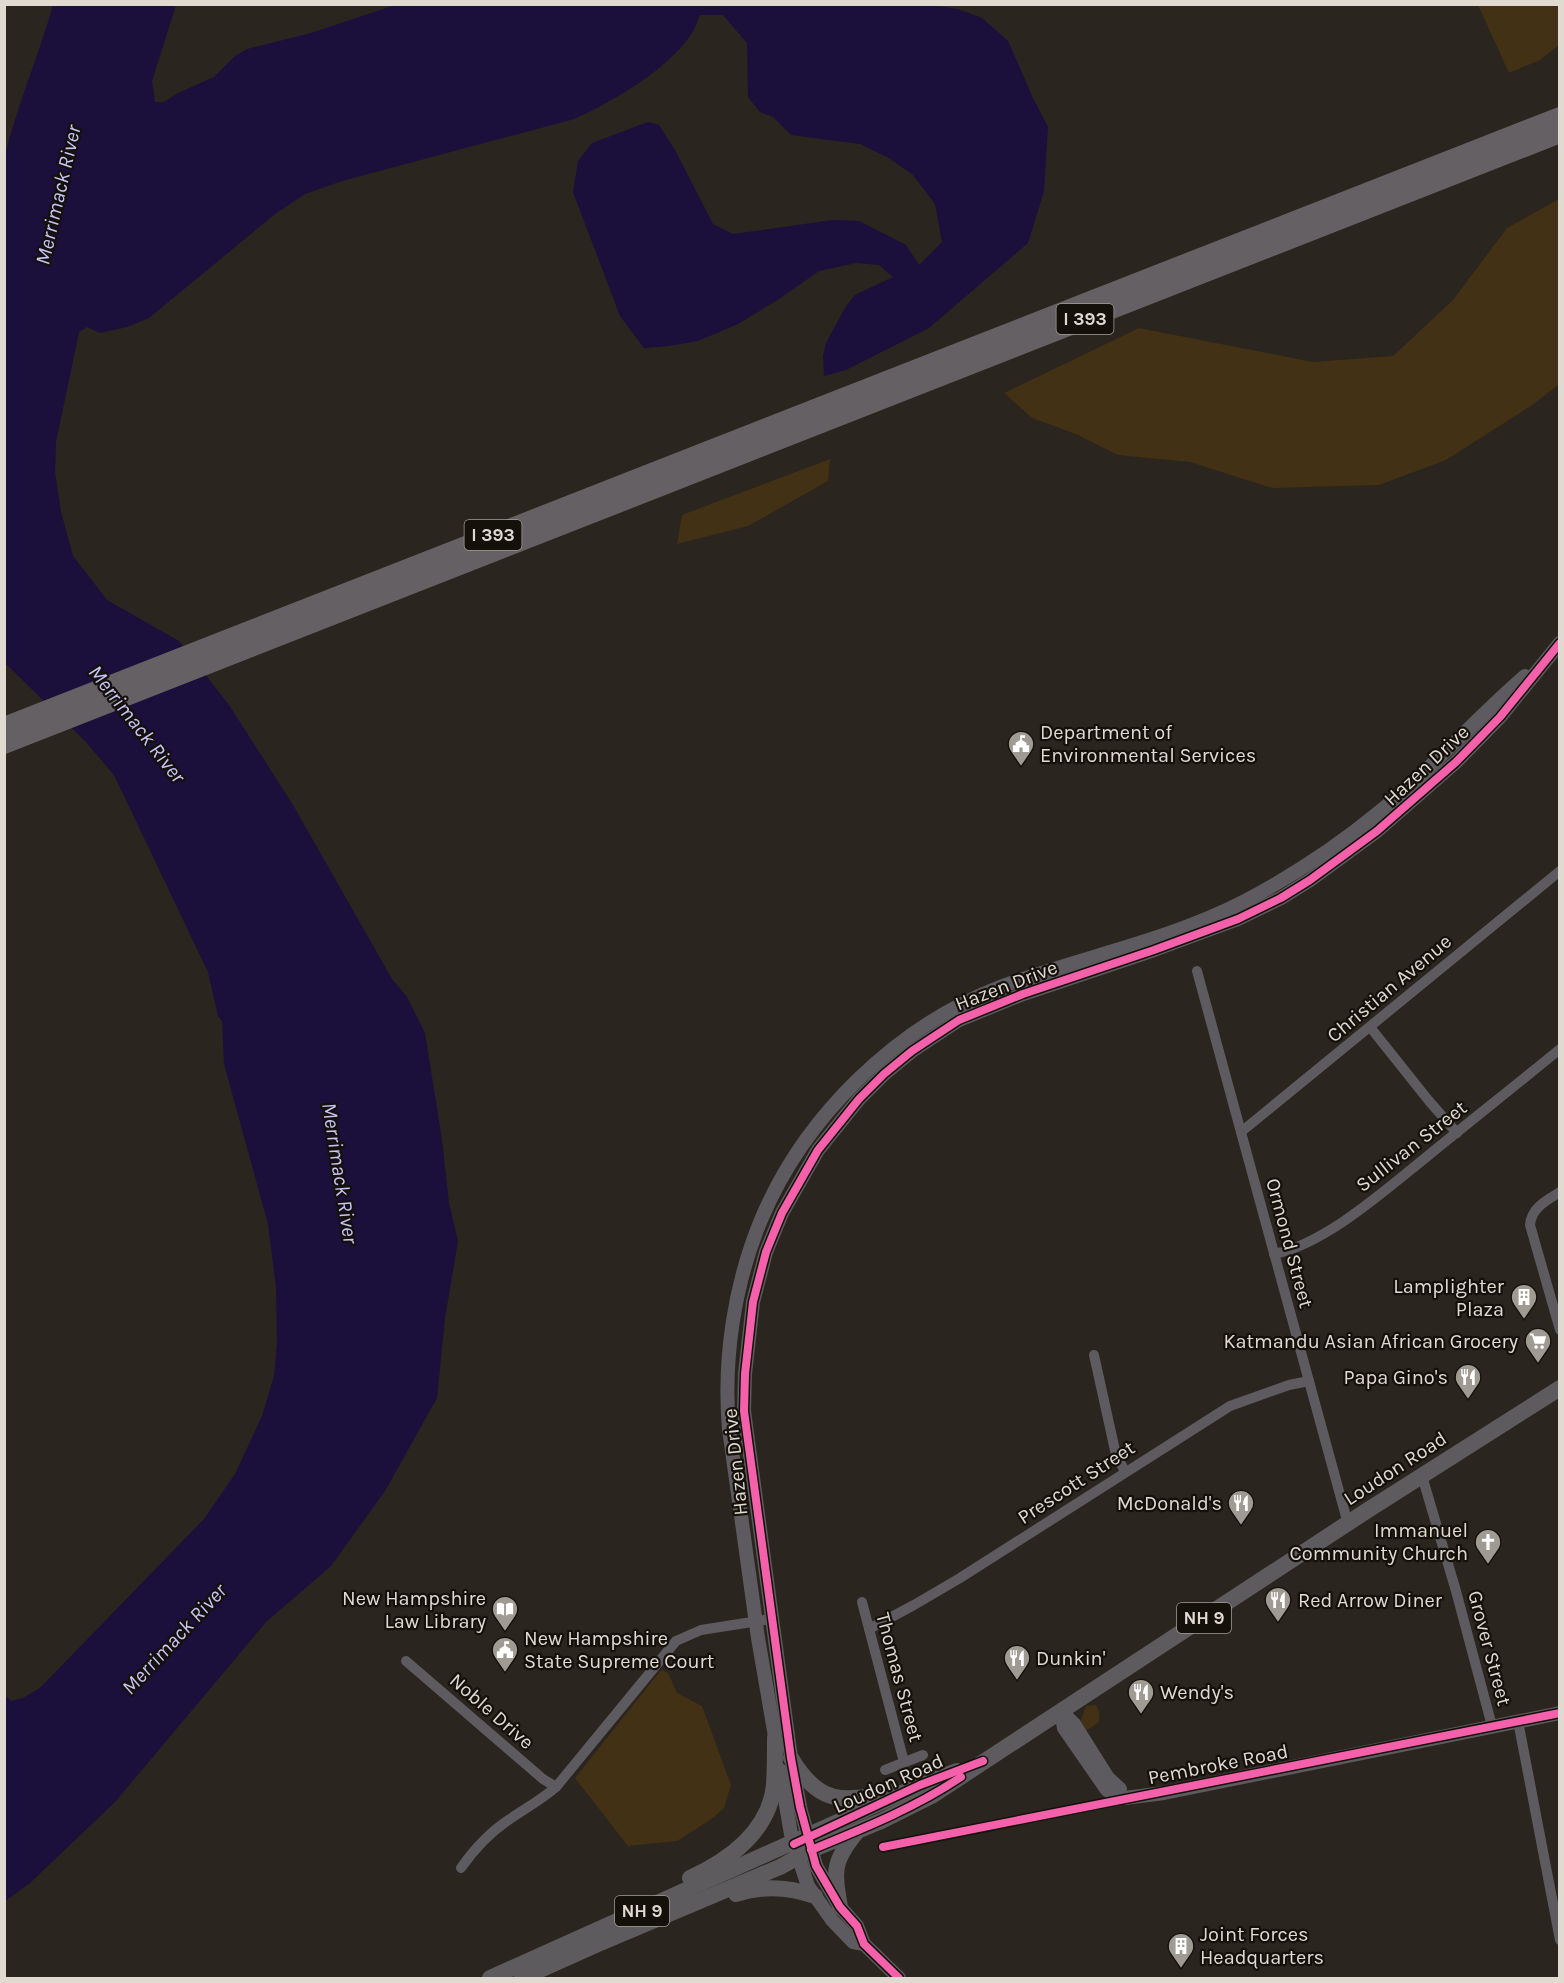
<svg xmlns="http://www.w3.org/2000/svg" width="1564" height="1983" font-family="Karla,sans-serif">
<rect width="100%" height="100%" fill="#2a251e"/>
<g fill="#423114">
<path d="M1478 5H1559V45L1540 60 1509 73Z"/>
<path d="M1559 199V384L1534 404 1446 460 1379 485 1272 488 1190 462 1118 455 1076 434 1032 418 1004 393 1139 328 1313 362 1393 356 1453 300 1507 228Z"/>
<path d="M830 459 828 481 748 526 677 544 682 515Z"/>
<path d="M661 1670 668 1673 677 1693 702 1706 731 1785 724 1808 713 1818 677 1841 628 1846 575 1778Z"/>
<path d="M1096 1705 1099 1712V1722L1086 1731 1079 1725 1086 1706Z"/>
</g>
<path fill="#1b0f3b" d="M470 4 491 6 498 4H923L958 9 982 18 1008 41 1033 98 1048 127 1044 191 1028 243 929 328 846 370 824 376 823 356 826 343 845 308 855 295 893 277 879 265 856 263 819 271 779 299 738 324 698 341 669 346 644 348 620 316 573 192 578 161 592 143 648 122 659 125 676 152 713 224 733 234 833 220 859 221 906 245 919 265 942 242 935 204 913 175 889 158 860 144 791 135 773 117 760 112 748 97 747 43 723 15H700C697 22 695 29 690 36 665 71 614 101 574 119L342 181 305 194 275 214 149 318 127 327 100 333 87 327 79 332 56 442 55 472 61 512 73 556 107 600 179 641 229 705 293 805 392 979 407 997 425 1033 442 1140 449 1203 458 1241 445 1318 437 1398 385 1491 331 1566 266 1622 115 1802 30 1883 5 1901 4 1694 11 1701 23 1698 40 1688 204 1519 235 1474 262 1416 274 1376 277 1342 276 1287 268 1224 224 1064 222 1021 218 1016 208 972 114 775 85 741 5 663V155C18 103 39 55 53 5H176L152 81 155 102H164L178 93 214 77 235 56 247 49 311 33 395 5Z"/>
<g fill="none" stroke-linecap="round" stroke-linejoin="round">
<g stroke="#5d5b5f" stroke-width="10">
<path d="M1197 971 1348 1524"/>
<path d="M1370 1027 1429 1101 1457 1133"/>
<path d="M1241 1132 1560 871"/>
<path d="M1560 1192C1547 1200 1531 1208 1530 1225L1560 1330"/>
<path d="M1274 1254C1325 1244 1384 1191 1424 1159 1469 1122 1515 1086 1560 1049"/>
<path d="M1094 1355 1116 1455 1125 1471"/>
<path d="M1422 1476 1456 1591 1492 1726"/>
<path d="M862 1602 904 1762"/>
<path d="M869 1629 914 1605 960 1578 1230 1406 1289 1385 1309 1381"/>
<path d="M406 1661 543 1779 556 1787"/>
<path d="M1518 1721 1560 1940"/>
<path d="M885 1770 923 1755"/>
<path d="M883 1847 1127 1799"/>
<path d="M461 1868C475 1848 490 1832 510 1819 526 1808 541 1800 556 1787L676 1641 701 1630 771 1619"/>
</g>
<g stroke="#5d5b5f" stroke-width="14">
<path d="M1061 1711 1064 1728 1107 1790 1115 1796 1125 1798 1164 1793 1560 1713"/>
<path d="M1061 1711 1074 1724 1108 1778 1120 1789"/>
<path d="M777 1748 758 1638 729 1429C723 1360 734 1285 761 1220 804 1117 896 1027 1000 987 1081 957 1168 941 1245 901 1292 876 1337 847 1378 813 1430 771 1474 720 1525 676"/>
<path d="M780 1770 791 1834 808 1886 832 1920 853 1942 864 1944"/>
<path d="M899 1978 864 1944 857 1926 840 1907 816 1866 800 1807 791 1758 744 1411 745 1374 753 1302 766 1252 782 1213 818 1150 859 1099 884 1074 912 1051 959 1020 1023 994 1154 950 1238 919 1281 898 1310 880 1377 831 1456 762 1500 717 1560 643"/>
</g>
<g stroke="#5e5b5f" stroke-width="16">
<path d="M791 1758C818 1804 842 1803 890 1792"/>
<path d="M690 1878C729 1860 769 1832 774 1785 775 1769 775 1753 775 1738"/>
<path d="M736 1894C763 1885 789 1887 815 1896"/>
<path d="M840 1907C834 1872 832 1862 856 1833"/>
<path d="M490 1978 920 1785 957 1771"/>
<path d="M522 1978 598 1944 780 1867 811 1850 881 1821 933 1795 1368 1510 1560 1388"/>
</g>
<g stroke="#646064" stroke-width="20">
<path d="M4 727 1560 117"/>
<path d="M4 744 1560 133"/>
</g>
<g stroke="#14100a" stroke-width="11">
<g id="cycleway">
<path d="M794 1844 920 1785 983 1761"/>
<path d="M883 1847 1560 1713"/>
<path d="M811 1850C862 1829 915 1808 961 1777"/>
<path d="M899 1978 864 1944 857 1926 840 1907 816 1866 800 1807 791 1758 744 1411 745 1374 753 1302 766 1252 782 1213 818 1150 859 1099 884 1074 912 1051 959 1020 1023 994 1154 950 1238 919 1281 898 1310 880 1377 831 1456 762 1500 717 1560 643"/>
</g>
</g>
<use href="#cycleway" stroke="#f560ab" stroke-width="8"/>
</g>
<defs>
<g id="civic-pin" transform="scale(1.35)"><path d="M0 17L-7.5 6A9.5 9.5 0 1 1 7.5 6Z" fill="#a09b92" stroke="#14100a"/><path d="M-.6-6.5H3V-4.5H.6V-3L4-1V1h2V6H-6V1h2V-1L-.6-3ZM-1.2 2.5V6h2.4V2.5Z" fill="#fff"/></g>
<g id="building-pin" transform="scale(1.35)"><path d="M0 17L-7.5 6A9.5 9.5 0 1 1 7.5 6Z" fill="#a09b92" stroke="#14100a"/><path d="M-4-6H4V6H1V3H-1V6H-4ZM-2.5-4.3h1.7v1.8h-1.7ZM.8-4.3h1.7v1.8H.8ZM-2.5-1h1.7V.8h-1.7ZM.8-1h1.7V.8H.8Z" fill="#fff"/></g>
<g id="supermarket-pin" transform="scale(1.35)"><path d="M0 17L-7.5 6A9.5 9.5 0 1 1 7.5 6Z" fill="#a09b92" stroke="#14100a"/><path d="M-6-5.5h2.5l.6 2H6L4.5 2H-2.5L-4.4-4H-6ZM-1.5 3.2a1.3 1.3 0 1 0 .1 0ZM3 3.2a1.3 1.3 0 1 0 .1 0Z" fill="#fff"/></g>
<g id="restaurant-pin" transform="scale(1.35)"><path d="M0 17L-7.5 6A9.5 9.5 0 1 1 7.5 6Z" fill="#a09b92" stroke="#14100a"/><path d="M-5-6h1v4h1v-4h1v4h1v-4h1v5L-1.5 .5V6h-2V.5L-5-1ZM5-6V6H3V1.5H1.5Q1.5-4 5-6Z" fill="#fff"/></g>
<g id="church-pin" transform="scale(1.35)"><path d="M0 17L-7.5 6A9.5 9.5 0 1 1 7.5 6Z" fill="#a09b92" stroke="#14100a"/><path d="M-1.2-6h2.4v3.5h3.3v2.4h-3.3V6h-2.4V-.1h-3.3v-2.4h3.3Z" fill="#fff"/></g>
<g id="library-pin" transform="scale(1.35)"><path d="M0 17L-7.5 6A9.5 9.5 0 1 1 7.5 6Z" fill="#a09b92" stroke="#14100a"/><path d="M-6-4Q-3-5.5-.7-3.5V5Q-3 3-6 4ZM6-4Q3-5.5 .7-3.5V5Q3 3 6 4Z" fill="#fff"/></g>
</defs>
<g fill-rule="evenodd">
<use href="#civic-pin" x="1021" y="744"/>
<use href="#building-pin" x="1524" y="1297"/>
<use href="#supermarket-pin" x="1538" y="1341"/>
<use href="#restaurant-pin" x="1468" y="1377"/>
<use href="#restaurant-pin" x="1241" y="1503"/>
<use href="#church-pin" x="1488" y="1542"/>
<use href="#restaurant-pin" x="1278" y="1600"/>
<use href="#library-pin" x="505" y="1609"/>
<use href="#civic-pin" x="505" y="1650"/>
<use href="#restaurant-pin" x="1017" y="1658"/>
<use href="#restaurant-pin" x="1141" y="1692"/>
<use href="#building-pin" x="1181" y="1946"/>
</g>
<g text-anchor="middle" stroke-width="4.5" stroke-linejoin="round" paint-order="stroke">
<g fill="#14100a" stroke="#a39d95" stroke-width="1.5">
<rect x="1056.5" y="304" width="57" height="30" rx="4.5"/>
<rect x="464.5" y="520" width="57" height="30" rx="4.5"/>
<rect x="1177" y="1603" width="54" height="30" rx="4.5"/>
<rect x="615" y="1896" width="54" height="30" rx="4.5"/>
</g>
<g font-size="18" font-weight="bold" fill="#e0dad1">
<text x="1085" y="325">I 393</text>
<text x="493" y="541">I 393</text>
<text x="1204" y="1624">NH 9</text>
<text x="642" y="1917">NH 9</text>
</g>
<g font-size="20" fill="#e0dad1" stroke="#14100a" text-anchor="start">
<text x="1040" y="739">Department of<tspan x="1040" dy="23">Environmental Services</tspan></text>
<text x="1504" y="1293" text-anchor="end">Lamplighter<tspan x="1504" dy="23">Plaza</tspan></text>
<text x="1518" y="1348" text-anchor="end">Katmandu Asian African Grocery</text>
<text x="1448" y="1384" text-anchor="end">Papa Gino's</text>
<text x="1222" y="1510" text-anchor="end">McDonald's</text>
<text x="1468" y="1537" text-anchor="end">Immanuel<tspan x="1468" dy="23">Community Church</tspan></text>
<text x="486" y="1605" text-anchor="end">New Hampshire<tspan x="486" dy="23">Law Library</tspan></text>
<text x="1298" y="1607">Red Arrow Diner</text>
<text x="524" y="1645">New Hampshire<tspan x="524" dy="23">State Supreme Court</tspan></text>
<text x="1036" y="1665">Dunkin'</text>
<text x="1160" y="1699">Wendy's</text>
<text x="1200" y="1941">Joint Forces<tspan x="1200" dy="23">Headquarters</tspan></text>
</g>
<g font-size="20" fill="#e0dad1" stroke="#14100a">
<text transform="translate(1426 765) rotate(-43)" y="7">Hazen Drive</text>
<text transform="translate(1006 985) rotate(-21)" y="7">Hazen Drive</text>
<text transform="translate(1389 988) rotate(-40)" y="7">Christian Avenue</text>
<text transform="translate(1411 1146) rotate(-38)" y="7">Sullivan Street</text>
<text transform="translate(1290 1243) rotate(75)" y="7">Ormond Street</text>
<text transform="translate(735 1462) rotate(-96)" y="7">Hazen Drive</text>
<text transform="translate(1395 1468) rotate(-33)" y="7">Loudon Road</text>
<text transform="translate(1076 1482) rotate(-33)" y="7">Prescott Street</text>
<text transform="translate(1490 1648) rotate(75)" y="7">Grover Street</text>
<text transform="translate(900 1677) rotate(75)" y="7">Thomas Street</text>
<text transform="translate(492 1711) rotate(41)" y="7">Noble Drive</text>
<text transform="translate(1218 1764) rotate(-11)" y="7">Pembroke Road</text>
<text transform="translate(888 1783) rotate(-24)" y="7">Loudon Road</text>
</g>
<g font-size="21" font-style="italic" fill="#c8c4f7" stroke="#14100a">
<text transform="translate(58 195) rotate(-77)" y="7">Merrimack River</text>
<text transform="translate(137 724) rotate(52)" y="7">Merrimack River</text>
<text transform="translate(340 1173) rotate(81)" y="7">Merrimack River</text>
<text transform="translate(174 1639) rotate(-47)" y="7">Merrimack River</text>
</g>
</g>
<rect width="1564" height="1983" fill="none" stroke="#e0dad1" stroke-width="12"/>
</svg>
